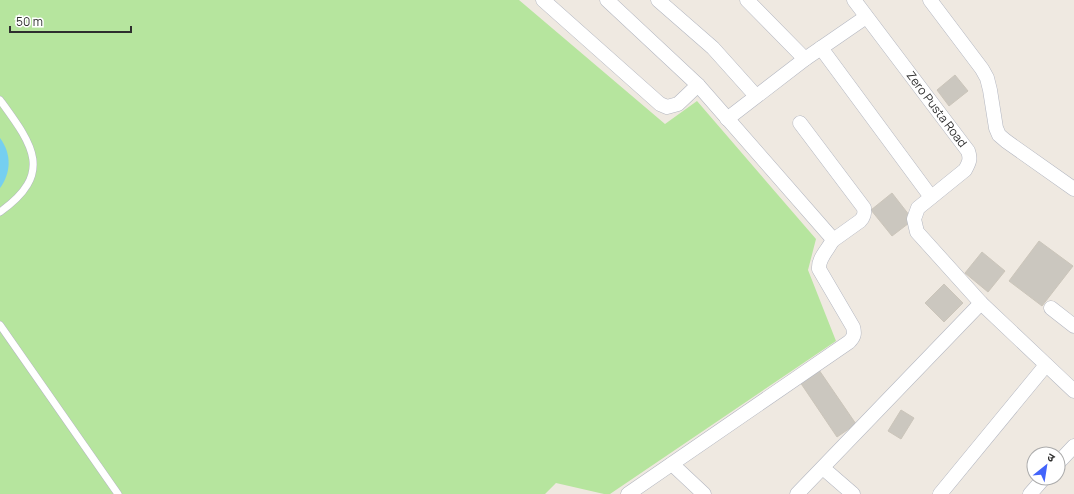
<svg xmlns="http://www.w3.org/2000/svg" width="1074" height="494" font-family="Manrope,'Noto Sans Devanagari',sans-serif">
<rect width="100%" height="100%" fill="#efe9e1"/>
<path fill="#b6e59e" d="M0 0H519L665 124 697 101 816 239 808 270 836 341 610 494H604L556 483 545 494H0Z"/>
<path fill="#75cff0" d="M0 138C12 154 11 173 0 188Z"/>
<g fill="#cbc7bf" stroke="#cbc5ba">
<path d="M955 75 968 91 949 106 937 90Z"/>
<path d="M892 193 913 220 892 236 871 210Z"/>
<path d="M1039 241 1073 266 1042 306 1009 281Z"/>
<path d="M982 252 1005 271 988 292 965 273Z"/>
<path d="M944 284 963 303 944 322 925 303Z"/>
<path d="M819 370 856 424 837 437 800 382Z"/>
<path d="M901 410 914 418 901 439 888 431Z"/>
</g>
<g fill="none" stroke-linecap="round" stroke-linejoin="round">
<g stroke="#b4b7c1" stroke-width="8">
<g id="lane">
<path d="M0 100C32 144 55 173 0 212"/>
<path d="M0 325 118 494"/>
</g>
</g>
<g stroke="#b4b7c1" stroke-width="15">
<g id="street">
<path d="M543 0 660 104 667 107 678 104 698 85"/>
<path d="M607 0 698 85 831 237 832 241C828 250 818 258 819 269L853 327C855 334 854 337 849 342L628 494"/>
<path d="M658 0 713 48 756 96"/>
<path d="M747 0 805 59"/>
<path id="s1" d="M854 0 968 151C971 159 969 163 965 170L918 208 914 219 917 232 981 303 1074 391"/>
<path d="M930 0 982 69 987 78 990 90 996 128 999 135 1006 141 1074 189"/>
<path d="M821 48 931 197"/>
<path d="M727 119 805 59 866 17"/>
<path d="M800 123 864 208C865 214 864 217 860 221L832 241"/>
<path d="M1051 308 1074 326"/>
<path d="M1058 463 1074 446"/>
<path d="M672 464 704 494"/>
<path d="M823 468 853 494"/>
<path d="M797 494 981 303"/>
<path d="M940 494 1046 365"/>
<path d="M1030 494 1044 478"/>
</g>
</g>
<use href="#lane" stroke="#fff" stroke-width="7"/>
<use href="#street" stroke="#fff" stroke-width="14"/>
</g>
<g text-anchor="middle" stroke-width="4" stroke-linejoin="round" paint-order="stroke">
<g font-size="12" fill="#2e2e2e" stroke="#fff">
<text dy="4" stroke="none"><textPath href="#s1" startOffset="137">Zero Pusta Road</textPath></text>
</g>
</g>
<g transform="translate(1046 466) rotate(30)"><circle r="19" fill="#ffffff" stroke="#ababab"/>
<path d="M0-3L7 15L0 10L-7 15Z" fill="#4264fb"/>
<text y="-6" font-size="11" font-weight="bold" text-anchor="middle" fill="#2e2e2e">उ</text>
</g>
<path d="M10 26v6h121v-6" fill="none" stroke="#2e2e2e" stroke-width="2"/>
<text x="16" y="26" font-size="12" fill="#2e2e2e" stroke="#ffffff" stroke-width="3" paint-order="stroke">50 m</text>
</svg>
